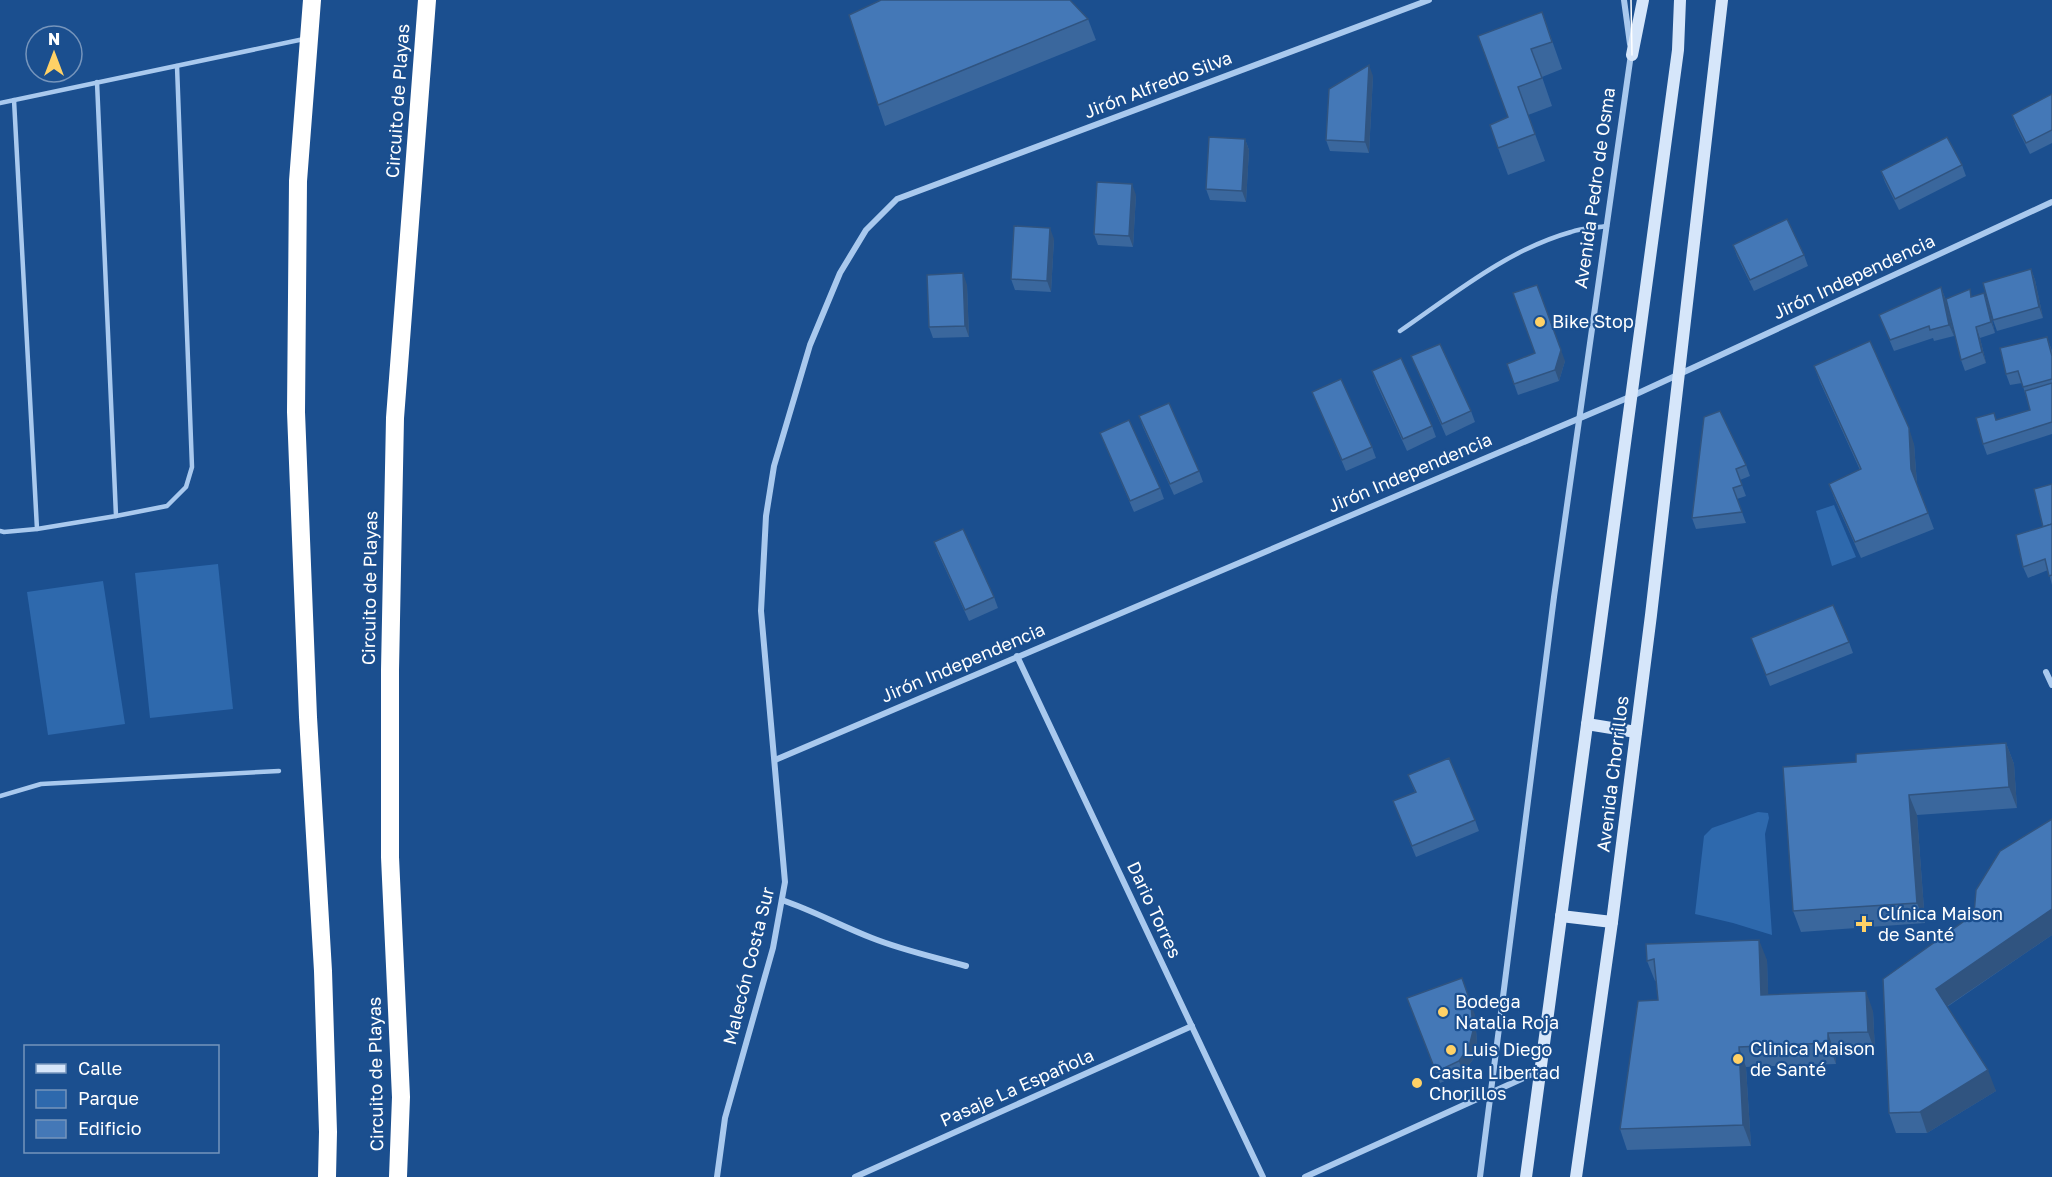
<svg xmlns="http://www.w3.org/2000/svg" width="2052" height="1177" font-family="'Golos Text',sans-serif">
<rect width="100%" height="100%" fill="#1b4f8f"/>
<g fill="#2e69ad">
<path d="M1834 505 1856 557 1832 566 1816 511Z"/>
<path d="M218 564 233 709 150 718 135 573Z"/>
<path d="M103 581 125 724 48 735 27 592Z"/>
<path d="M1758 812 1768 813 1769 818 1765 834 1772 935 1733 923 1695 914 1704 836 1712 828Z"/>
</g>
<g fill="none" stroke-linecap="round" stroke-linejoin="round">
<g stroke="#a9c9ee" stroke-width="4.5">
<path d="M14 100 37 529"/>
<path d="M0 103 304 39"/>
<path d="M1400 331C1454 294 1507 250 1571 232 1582 228 1595 228 1607 226"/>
<path d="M116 516 167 506 186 487 192 467 177 66"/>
<path d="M0 531 4 532 37 529 116 516 97 82"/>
<path d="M0 796 41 784 279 771"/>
</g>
<g stroke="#a9c9ee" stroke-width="6">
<path d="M1624 0 1630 44"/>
<path d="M1017 656 1263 1177"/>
<path d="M2046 672 2052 685"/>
<path d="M775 760 1632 396 2052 202"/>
<path d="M782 900C814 911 841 926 872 938 902 950 934 957 966 966"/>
<path d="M717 1177 725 1118 773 948 785 882 761 611 766 516 774 466 810 345 840 273 866 230 897 199 1429 0"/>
<path d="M855 1177 1192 1026"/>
<path d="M1305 1177 1539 1071"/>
<path d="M1480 1177 1554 597 1631 54"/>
</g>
<g stroke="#d6e6fa" stroke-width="12">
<path d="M1632 55 1643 0"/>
<path d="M1587 724 1636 732"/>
<path d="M1561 916 1612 922"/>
<path d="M1526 1177 1678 50 1680 0"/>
<path d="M1576 1177 1612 922 1651 615 1722 0"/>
</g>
<g stroke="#fff" stroke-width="18">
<path d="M312 0 298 181 296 412 308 717 323 971 328 1132 327 1177"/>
<path d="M398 1177 401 1097 390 857V670L395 418 427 0"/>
</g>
<path stroke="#fff" stroke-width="1.5" d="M1631 0 1632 55"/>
</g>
<g fill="#3a679d">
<path d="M1542 12 1562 69 1542 77 1552 106 1528 115 1545 161 1508 175 1498 148 1508 117Z"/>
<path d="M1088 19 1096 40 885 126 878 105Z"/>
<path d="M1373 76 1369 153 1330 151 1326 140Z"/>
<path d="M2052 94V143L2030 154 2016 126 2012 115Z"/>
<path d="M1245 139 1249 150 1246 202 1210 200 1206 189Z"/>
<path d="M1962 165 1966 176 1899 210 1885 182 1881 171Z"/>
<path d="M1136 195 1133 247 1098 245 1094 234Z"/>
<path d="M1054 239 1051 292 1015 290 1011 279Z"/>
<path d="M1733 245 1804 255 1808 266 1754 291 1737 256Z"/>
<path d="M2031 269 2035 280 2043 318 1997 331 1993 320Z"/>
<path d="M967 285 969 337 933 338 929 327Z"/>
<path d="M1941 287 1945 298 1954 336 1934 341 1933 338 1894 351 1879 315Z"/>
<path d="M1984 293 1988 304 1995 333 1980 338 1986 363 1965 371 1961 360 1972 297Z"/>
<path d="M2047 337 2052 351V434L1987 455 1983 444 1996 420 2030 410 2022 383 2010 385 2006 374Z"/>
<path d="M1535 353 1565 361 1559 381 1518 395 1507 364Z"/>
<path d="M1411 356 1471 411 1475 422 1446 436Z"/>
<path d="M1814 366 1914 444 1917 484 1934 529 1861 558 1835 500 1829 484 1860 470 1820 382Z"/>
<path d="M1372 371 1432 426 1436 437 1407 451 1376 383Z"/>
<path d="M1312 392 1372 447 1376 458 1346 471Z"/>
<path d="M1139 416 1199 471 1203 482 1174 495 1143 427Z"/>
<path d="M1704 417 1746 465 1750 476 1740 480 1746 496 1737 499 1746 523 1696 529 1692 518Z"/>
<path d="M1100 433 1160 488 1164 499 1134 512Z"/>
<path d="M2052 484V585L2048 570 2028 578 2023 567 2043 527Z"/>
<path d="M934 542 994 597 998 608 969 621 938 553Z"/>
<path d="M1751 638 1849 642 1853 653 1770 686Z"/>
<path d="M2006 743 2014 764 2017 808 1917 815 1925 923 1801 932 1793 911 1856 762Z"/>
<path d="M1408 775 1475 820 1479 831 1416 857 1393 801 1415 792Z"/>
<path d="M2052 819V935L1947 1007 1996 1091 1927 1133H1896L1889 1113 1974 914Z"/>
<path d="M1646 944 1767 960 1768 995 1873 1011 1875 1052 1835 1054 1836 1064 1746 1067 1751 1146 1627 1150 1620 1129 1658 1000 1656 981H1655L1647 961Z"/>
<path d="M1407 998 1475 1015 1477 1043 1474 1058 1463 1073 1440 1083Z"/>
</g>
<g fill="#305480">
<path d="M1369 65 1373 76 1369 153 1365 142Z"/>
<path d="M1245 139 1249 150 1246 202 1242 191Z"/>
<path d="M1132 184 1136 195 1133 247 1129 236Z"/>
<path d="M1050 228 1054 239 1051 292 1047 281Z"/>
<path d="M2031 269 2035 280 2043 318 2039 307Z"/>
<path d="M963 273 967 285 969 337 965 326Z"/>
<path d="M1941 287 1945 298 1954 336 1949 325Z"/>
<path d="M1984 293 1988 304 1995 333 1991 322Z"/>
<path d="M1976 327 1980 338 1986 363 1982 352Z"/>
<path d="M1561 350 1565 361 1559 381 1555 370Z"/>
<path d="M1909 428 1914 444 1917 485 1911 469Z"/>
<path d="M2006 743 2014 764 2017 808 2009 787Z"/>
<path d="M1909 795 1917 815 1925 923 1917 903Z"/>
<path d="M2052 909V935L1943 1009 1936 989Z"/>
<path d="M1759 940 1767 960 1769 1016 1761 995Z"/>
<path d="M1866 991 1873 1011 1875 1052 1868 1032Z"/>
<path d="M1471 1004 1475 1015 1477 1043 1474 1058 1463 1073 1459 1061Z"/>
<path d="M1828 1033 1835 1054 1836 1064 1828 1043Z"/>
<path d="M1739 1047 1746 1067 1751 1146 1743 1125Z"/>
<path d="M1988 1070 1996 1091 1927 1133 1920 1112Z"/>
</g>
<g fill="#4478b7" stroke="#305480" stroke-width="1.5">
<path d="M881 0H1070L1088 19 878 105 849 15Z"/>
<path d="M1542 12 1552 42 1531 49 1542 78 1518 87 1535 134 1498 148 1490 125 1508 117 1478 36Z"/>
<path d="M1369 65 1365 142 1326 140 1329 89Z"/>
<path d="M2052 94V130L2026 143 2012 115Z"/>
<path d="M1209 137 1245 139 1242 191 1206 189Z"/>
<path d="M1947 137 1962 165 1895 199 1881 171Z"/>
<path d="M1097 182 1132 184 1129 236 1094 234Z"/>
<path d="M1787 219 1804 255 1750 280 1733 245Z"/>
<path d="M1014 226 1050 228 1047 281 1011 279Z"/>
<path d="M2031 269 2039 307 1993 320 1983 283Z"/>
<path d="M963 273 965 326 929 327 927 275Z"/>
<path d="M1537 285 1561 350 1555 370 1514 384 1507 364 1535 353 1513 293Z"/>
<path d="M1941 287 1949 325 1930 330 1929 326 1890 340 1879 315Z"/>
<path d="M1970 289 1971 297 1984 293 1991 322 1976 327 1982 352 1961 360 1946 299Z"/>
<path d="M2047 337 2052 356V379L2023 387 2018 371 2006 374 2000 348Z"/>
<path d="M1870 341 1909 428 1911 469 1928 513 1855 542 1829 484 1861 469 1814 366Z"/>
<path d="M1440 344 1471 411 1442 424 1411 356Z"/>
<path d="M1401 358 1432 426 1403 439 1372 371Z"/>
<path d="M1341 379 1372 447 1342 460 1312 392Z"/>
<path d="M2052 383V422L1983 444 1976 418 1994 413 1996 420 2030 410 2025 391Z"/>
<path d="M1169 403 1199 471 1170 484 1139 416Z"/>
<path d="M1720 411 1746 465 1736 469 1742 485 1733 488 1742 512 1692 518 1704 417Z"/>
<path d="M1129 420 1160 488 1130 501 1100 433Z"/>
<path d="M2052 484V524L2043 527 2034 489Z"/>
<path d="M2052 524V575L2049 576 2045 559 2023 567 2016 535Z"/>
<path d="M963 529 994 597 965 610 934 542Z"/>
<path d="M1833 605 1849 642 1766 675 1751 638Z"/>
<path d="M2006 743 2009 787 1909 795 1917 903 1793 911 1783 767 1856 762V754Z"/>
<path d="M1449 758 1475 820 1412 846 1393 801 1416 792 1408 775Z"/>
<path d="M2052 819V909L1936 989 1988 1070 1920 1112 1889 1113 1883 979 1974 914 1976 890 2000 851Z"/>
<path d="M1759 940 1761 995 1866 991 1868 1032 1828 1033V1043L1739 1047 1743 1125 1620 1129 1638 1001 1658 1000 1654 959 1647 961 1646 944Z"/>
<path d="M1462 978 1471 1004 1473 1031 1469 1047 1459 1061 1436 1072 1407 998Z"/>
</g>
<g fill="#ffd166" stroke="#1b4f8f" stroke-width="2">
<circle cx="1540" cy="322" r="6"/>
<path d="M1861 915h6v6h6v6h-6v6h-6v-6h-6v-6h6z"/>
<circle cx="1443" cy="1012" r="6"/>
<circle cx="1451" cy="1050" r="6"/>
<circle cx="1738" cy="1059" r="6"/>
<circle cx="1417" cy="1083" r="6"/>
</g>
<g text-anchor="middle" stroke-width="4.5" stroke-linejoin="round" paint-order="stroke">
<g font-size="18" fill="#fff" stroke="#1b4f8f">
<text transform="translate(1158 85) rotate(-21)" y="6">Jirón Alfredo Silva</text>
<text transform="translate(398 101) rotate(-86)" y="6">Circuito de Playas</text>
<text transform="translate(1595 188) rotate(-82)" y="6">Avenida Pedro de Osma</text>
<text transform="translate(1854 277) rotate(-25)" y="6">Jirón Independencia</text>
<text transform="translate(1410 473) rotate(-23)" y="6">Jirón Independencia</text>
<text transform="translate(370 588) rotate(-89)" y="6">Circuito de Playas</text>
<text transform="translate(963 663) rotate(-23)" y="6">Jirón Independencia</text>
<text transform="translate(1613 774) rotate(-83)" y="6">Avenida Chorrillos</text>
<text transform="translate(1154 910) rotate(65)" y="6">Dario Torres</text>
<text transform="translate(749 966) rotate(-76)" y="6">Malecón Costa Sur</text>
<text transform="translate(376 1074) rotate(-91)" y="6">Circuito de Playas</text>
<text transform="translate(1017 1088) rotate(-24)" y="6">Pasaje La Española</text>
</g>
<g font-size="18" fill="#fff" stroke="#1b4f8f" text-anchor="start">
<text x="1552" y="328">Bike Stop</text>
<text x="1878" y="920">Clínica Maison<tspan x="1878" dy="21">de Santé</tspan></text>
<text x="1455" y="1008">Bodega<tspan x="1455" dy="21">Natalia Roja</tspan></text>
<text x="1750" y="1055">Clinica Maison<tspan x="1750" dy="21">de Santé</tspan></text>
<text x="1463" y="1056">Luis Diego</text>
<text x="1429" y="1079">Casita Libertad<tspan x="1429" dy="21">Chorillos</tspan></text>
</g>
</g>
<rect x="24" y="1045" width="195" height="108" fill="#1b4f8f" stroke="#7695bc" stroke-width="1.5"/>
<rect x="36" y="1064" width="30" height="9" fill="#d6e6fa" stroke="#7695bc" stroke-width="1.5"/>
<text x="78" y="1075" font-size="18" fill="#ffffff">Calle</text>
<rect x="36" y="1090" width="30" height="18" fill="#2e69ad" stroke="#7695bc" stroke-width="1.5"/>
<text x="78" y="1105" font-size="18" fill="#ffffff">Parque</text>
<rect x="36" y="1120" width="30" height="18" fill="#4478b7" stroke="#7695bc" stroke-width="1.5"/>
<text x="78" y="1135" font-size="18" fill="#ffffff">Edificio</text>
<g transform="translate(54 54)"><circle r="28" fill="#1b4f8f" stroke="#7695bc" stroke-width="1.5"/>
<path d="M0-4.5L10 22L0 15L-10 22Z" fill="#ffd166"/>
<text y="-9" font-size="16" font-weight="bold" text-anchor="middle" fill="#ffffff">N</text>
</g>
</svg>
